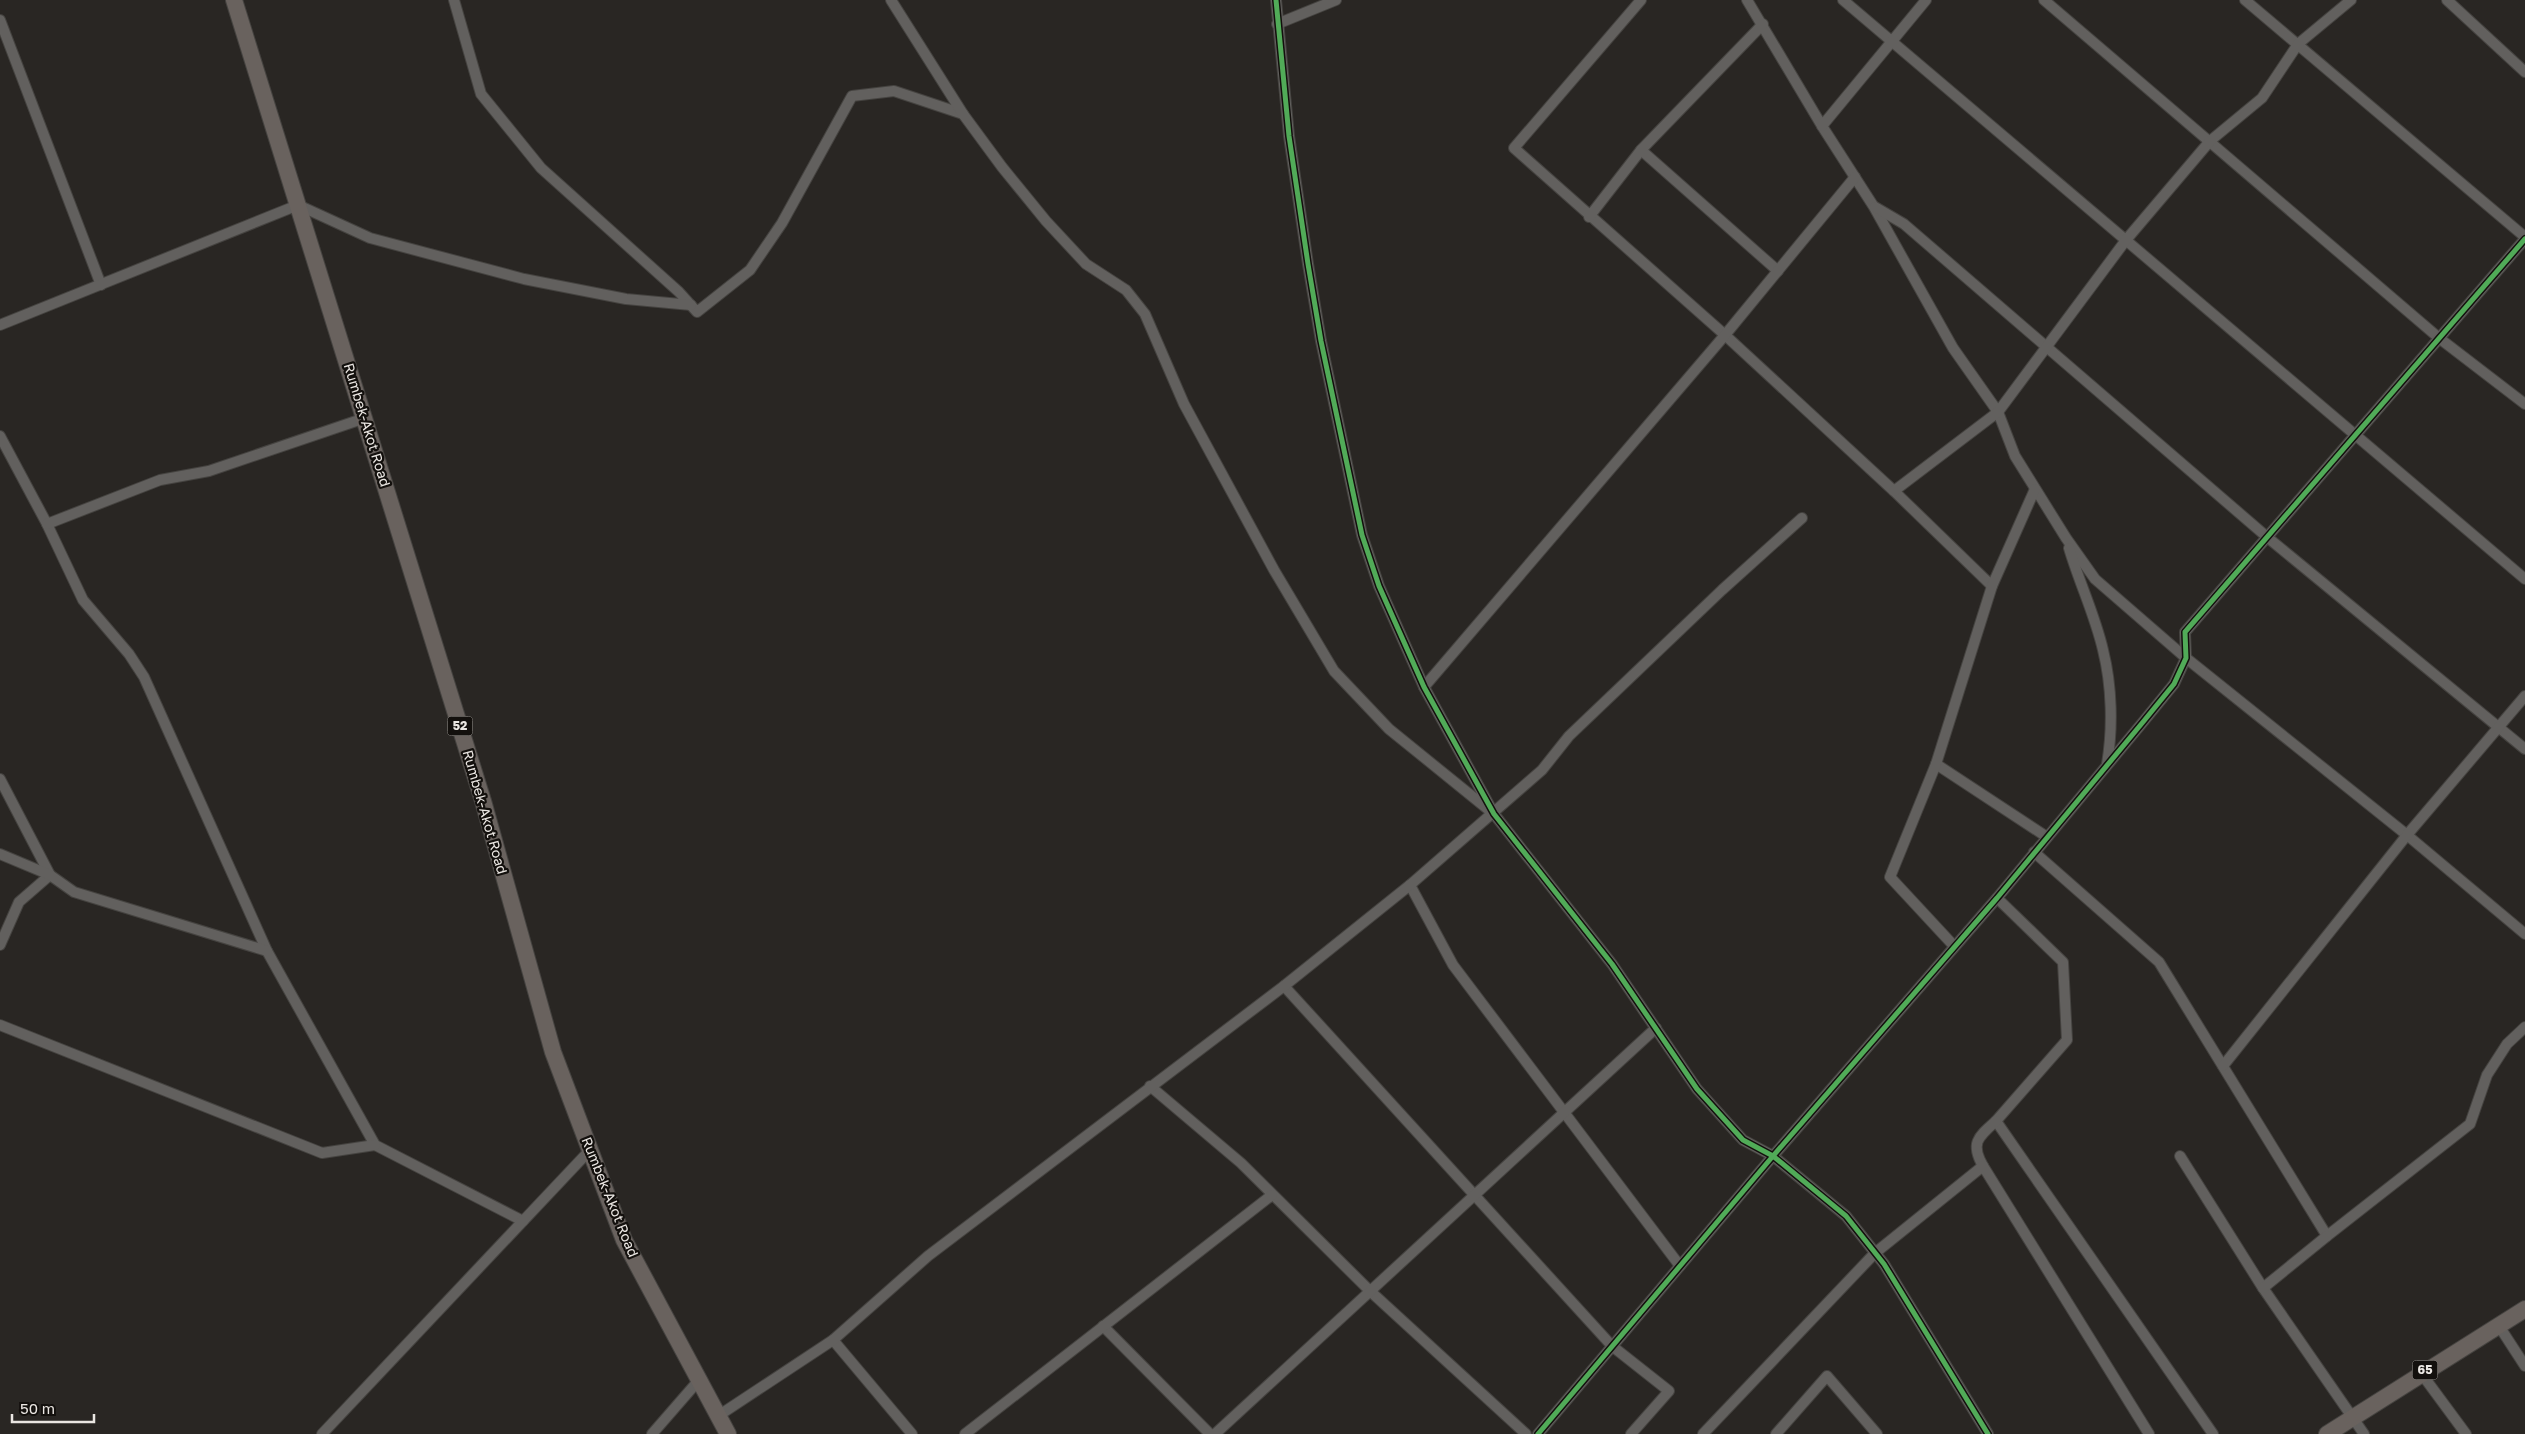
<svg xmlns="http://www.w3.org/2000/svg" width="2525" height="1434" font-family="'Golos Text',sans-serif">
<rect width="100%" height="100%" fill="#292623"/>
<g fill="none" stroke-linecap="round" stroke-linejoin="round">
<g stroke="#454340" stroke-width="12">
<g id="minor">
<path d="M454 0 481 94 541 168 679 292 697 312 750 270 782 223 852 96 894 91 963 114"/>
<path d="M891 0 963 114 1002 167 1046 221 1086 264 1126 290 1145 314 1184 404 1274 570 1334 671 1389 729 1489 810"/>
<path d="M1276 0 1289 136 1308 264 1321 341 1362 535 1379 586 1424 687 1494 814 1612 964 1697 1089 1743 1140 1773 1156 1846 1216 1884 1264 1988 1434"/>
<path d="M1641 0 1514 148 1725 335 1894 491 1992 586"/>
<path d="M1747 0 1822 126 1874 207 1953 348 1998 412 2015 456 2066 538 2095 579 2186 658 2407 835 2525 934"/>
<path d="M1843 0 2525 579"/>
<path d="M2044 0 2439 338 2525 404"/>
<path d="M2245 0 2525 237"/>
<path d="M2447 0 2525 72"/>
<path d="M0 20 101 285"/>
<path d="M1277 24 1336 0"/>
<path d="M1822 126 1926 0"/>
<path d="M1641 150 1778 271"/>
<path d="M1875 207 1904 224 2267 537 2525 749"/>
<path d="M1589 217 1641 150 1763 24"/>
<path d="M0 325 298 205 370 238 524 279 626 299 691 305"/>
<path d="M0 436 47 524 83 600 129 654 144 677 267 951 375 1145 523 1221"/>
<path d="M1894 491 1998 412 2126 240 2210 141 2262 98 2298 44 2351 0"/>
<path d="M47 524 160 480 209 471 365 418"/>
<path d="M2069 548C2079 582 2095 615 2103 650 2112 686 2113 728 2107 764"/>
<path d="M1424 687 1725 335 1855 177"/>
<path d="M1936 764 2047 837"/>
<path d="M0 779 50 875 19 902 0 945"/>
<path d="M2034 852 2159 962 2327 1236 2470 1124 2487 1075 2507 1044 2525 1027"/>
<path d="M0 854 50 875 74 892 267 951"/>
<path d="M1410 885 1453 965 1680 1266"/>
<path d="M1997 898 2063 962 2067 1040 1996 1121 2213 1434"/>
<path d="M1954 946 1890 877 1936 764 1992 586 2035 489"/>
<path d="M1284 986 1612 1346 1669 1391 1631 1434"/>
<path d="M0 1025 322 1153 375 1145"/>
<path d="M2223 1066 2407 835 2525 696"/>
<path d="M1150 1086 1241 1163 1370 1291 1526 1434"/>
<path d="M2180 1156 2263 1288 2364 1434"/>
<path d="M1983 1166C1970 1143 1978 1137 1996 1121"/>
<path d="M2263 1288 2327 1236"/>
<path d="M1103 1326 1210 1434"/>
<path d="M2499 1326 2525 1366"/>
<path d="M833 1340 912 1434"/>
<path d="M2421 1373 2466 1434"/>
<path d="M718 1416 833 1340 928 1256 1284 986 1410 885 1542 770 1569 736 1722 590 1802 518"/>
<path d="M322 1434 590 1150"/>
<path d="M652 1434 699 1380"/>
<path d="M965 1434 1272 1195"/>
<path d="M1215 1434 1656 1028"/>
<path d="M1538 1434 1773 1156 1997 898 2143 722 2174 684 2186 658 2185 632 2525 239"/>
<path d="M1703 1434 1875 1253 1983 1166 2149 1434"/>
<path d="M1776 1434 1827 1376 1877 1434"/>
</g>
</g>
<g stroke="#454340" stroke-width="18">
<g id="primary">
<path d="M234 0 483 801 553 1052 624 1240 728 1434"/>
<path d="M2327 1434 2525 1309"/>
</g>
</g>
<use href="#minor" stroke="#62605e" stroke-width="10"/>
<use href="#primary" stroke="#69625e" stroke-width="16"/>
<g stroke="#13100d" stroke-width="8">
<g id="cycleway">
<path d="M1276 0 1289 136 1308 264 1321 341 1362 535 1379 586 1424 687 1494 814 1612 964 1697 1089 1743 1140 1773 1156 1846 1216 1884 1264 1988 1434"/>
<path d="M1538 1434 1773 1156 1997 898 2143 722 2174 684 2186 658 2185 632 2525 239"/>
</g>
</g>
<use href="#cycleway" stroke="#51ab58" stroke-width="5"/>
</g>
<g text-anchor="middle" stroke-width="4.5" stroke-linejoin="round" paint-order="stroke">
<g fill="#13100d" stroke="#aaa6a3" stroke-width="1">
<rect x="447.5" y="716.5" width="25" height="19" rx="4"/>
<rect x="2412.5" y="1360.5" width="25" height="19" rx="4"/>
</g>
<g font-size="12" font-weight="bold" fill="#ebe7e3">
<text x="460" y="730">52</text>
<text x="2425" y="1374">65</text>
</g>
<g font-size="14" fill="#ebe7e3" stroke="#13100d">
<text transform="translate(367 425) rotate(73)" y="5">Rumbek-Akot Road</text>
<text transform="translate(485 812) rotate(74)" y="5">Rumbek-Akot Road</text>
<text transform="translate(610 1197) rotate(68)" y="5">Rumbek-Akot Road</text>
</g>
</g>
<path d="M12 1414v8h82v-8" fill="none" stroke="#ebe7e3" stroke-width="2.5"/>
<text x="20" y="1414" font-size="15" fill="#ebe7e3" stroke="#13100d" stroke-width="4" paint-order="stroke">50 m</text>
</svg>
